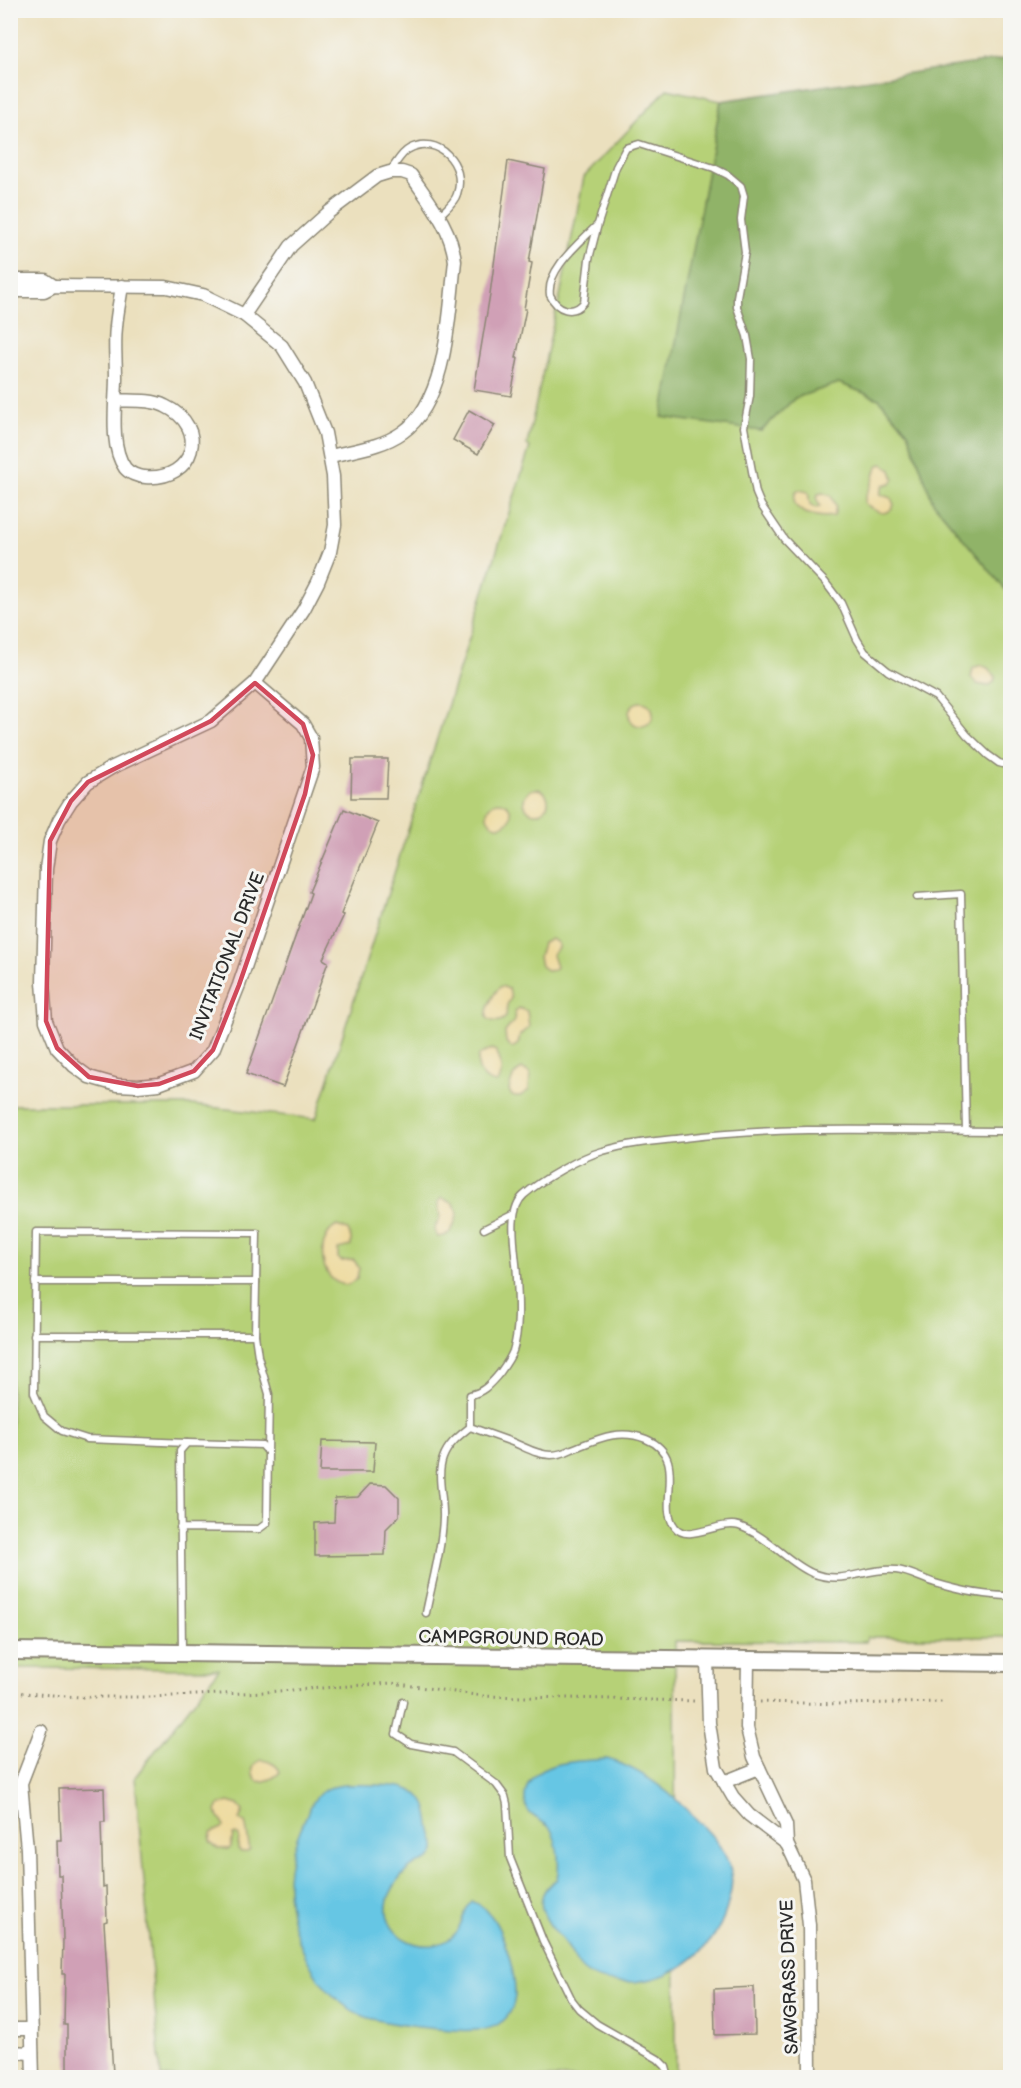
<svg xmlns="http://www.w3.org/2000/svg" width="1021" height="2088" font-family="'Balsamiq Sans',sans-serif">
<rect width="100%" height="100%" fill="#f6f6f2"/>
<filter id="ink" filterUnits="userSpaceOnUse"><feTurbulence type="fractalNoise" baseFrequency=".0167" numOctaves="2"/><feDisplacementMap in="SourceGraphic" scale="12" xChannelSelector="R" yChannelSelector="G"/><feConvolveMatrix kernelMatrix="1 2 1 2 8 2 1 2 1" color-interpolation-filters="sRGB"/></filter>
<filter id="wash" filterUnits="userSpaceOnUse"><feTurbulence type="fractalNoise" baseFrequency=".008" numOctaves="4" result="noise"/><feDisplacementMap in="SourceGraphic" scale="24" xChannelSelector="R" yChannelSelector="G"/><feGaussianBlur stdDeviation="1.35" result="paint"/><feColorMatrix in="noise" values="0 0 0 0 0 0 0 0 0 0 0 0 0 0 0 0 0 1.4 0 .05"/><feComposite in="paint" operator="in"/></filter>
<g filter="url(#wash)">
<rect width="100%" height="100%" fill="#ebe0be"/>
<path fill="#b6d177" stroke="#707e51" stroke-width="1.5" d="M667 89 721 101 702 202 761 431 795 398 839 383 879 399 908 432 933 502 1010 595V1637H867L866 1642 675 1641 676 2078 161 2077 135 1777 219 1669 11 1668V1105H191L316 1119 530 447 527 445 556 311H557L584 177Z"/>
<path fill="#90b368" stroke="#5e6f4a" stroke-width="1.5" d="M1010 58V595L933 502 908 432 879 399 839 383 795 398 761 431 662 417 721 101Z"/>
<g fill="#eeda9e" stroke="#8c8264" stroke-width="1.5">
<path d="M883 464 891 470 894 479 891 483 883 485 880 494 891 498 894 505C887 519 875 511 865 504 864 494 868 493 871 485 875 478 874 471 879 465Z"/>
<path d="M800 490 808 492 810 504 816 508 820 506 817 500 818 494 823 493 831 496 836 506 834 516C819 519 786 513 796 492Z"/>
<path d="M981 665 988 668 995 677 994 682 988 686 977 684 971 678 973 668Z"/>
<circle cx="641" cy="714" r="12"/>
<circle cx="536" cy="801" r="12"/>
<circle cx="499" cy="814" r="12"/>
<path d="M551 939 558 943V948L552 955 556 967 553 970 548 971 541 966 539 957 543 943Z"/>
<path d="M501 986 509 989 511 998 507 1005 506 1017C500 1023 494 1023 487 1018 485 1009 494 992 501 986Z"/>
<path d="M519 1008 527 1011 529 1027 520 1035 518 1044 512 1048 506 1042 505 1032 514 1021 515 1012Z"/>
<path d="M492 1049 496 1051C501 1059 504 1077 497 1083 483 1082 475 1069 479 1055Z"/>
<path d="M523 1069 530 1073 529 1090 520 1096H512L509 1090C511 1081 513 1072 523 1069Z"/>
<path d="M442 1198 453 1203 458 1212C454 1224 454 1236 438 1237L434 1230 440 1217 438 1202Z"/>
<path d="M337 1226 348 1230 351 1238V1246L338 1249V1258L341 1261 354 1260 359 1268 357 1279 347 1285C318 1284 315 1236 337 1226Z"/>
<path d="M262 1760C269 1761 278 1765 280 1772 275 1778 264 1783 257 1781 250 1772 251 1764 262 1760Z"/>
<path d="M228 1802 238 1805 243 1811 239 1820 245 1823C248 1831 247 1840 250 1849L248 1852H241L238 1849 239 1836 236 1834 233 1835 231 1847 229 1849H218L210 1841 211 1833 224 1827 223 1822 218 1818 216 1811 219 1805Z"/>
</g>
<g fill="#66c6e4" stroke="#487888" stroke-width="1.5">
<path d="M607 1759C638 1768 664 1787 687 1810 703 1826 724 1845 730 1868 733 1879 732 1889 729 1899 719 1949 674 1983 624 1982 609 1982 597 1981 585 1972 575 1965 574 1955 567 1946 562 1939 555 1932 550 1925 537 1906 538 1891 557 1879 560 1866 558 1835 548 1826 542 1821 534 1818 529 1812 524 1805 524 1798 526 1790 534 1759 582 1761 607 1759Z"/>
<path d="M376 1785C394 1786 416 1785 425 1804 429 1812 429 1822 431 1831 433 1840 439 1848 432 1856 428 1862 422 1861 416 1864 403 1871 389 1890 387 1905 383 1939 428 1957 452 1937 464 1927 461 1911 472 1902 500 1907 516 1972 515 1996 514 2005 510 2015 503 2021 497 2026 487 2030 478 2030 454 2032 383 2025 361 2015 315 1994 288 1932 288 1883 288 1863 296 1839 304 1821 309 1810 314 1795 327 1789 341 1783 361 1785 376 1785Z"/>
</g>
<g id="blocks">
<g fill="#d0a0b6">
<path d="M508 161 545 169 529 262 532 263 524 309H526L516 358H518L511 396 474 390 490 294Z"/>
<path d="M469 410 495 425 478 454 453 440Z"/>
<path d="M352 759H388L386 798H351Z"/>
<path d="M344 809 378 823 341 914 344 915 323 959 328 962 283 1087 246 1074 311 893 309 892Z"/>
<path d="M322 1441 375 1442 373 1472H320Z"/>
<path d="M370 1484 386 1485 399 1498V1516L386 1529 385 1555 315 1556V1523L334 1522 335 1498 358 1497Z"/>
<path d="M104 1788 105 1822H101L103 1887 106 1886 107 1921 104 1922 113 2074H67V2025H64L65 1974H62L63 1940 61 1875H58L57 1840H61L59 1789Z"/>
<path d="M754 1987 755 2034 715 2035 714 1989Z"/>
</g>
</g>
</g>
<g filter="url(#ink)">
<use href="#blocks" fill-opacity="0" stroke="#8b8674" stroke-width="1.5"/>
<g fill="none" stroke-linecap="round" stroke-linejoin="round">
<g stroke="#8b8674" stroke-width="9">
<g id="service">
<path d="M390 171C396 164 401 153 409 149 438 133 467 165 457 194 455 202 445 210 439 216"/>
<path d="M598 224C581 242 546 269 550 295 557 310 573 316 584 302L589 259 598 224 616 167 626 148 639 144 714 168 728 175 741 186 744 196 741 220 745 252 737 297V307L747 336 751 359 750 396 744 427 756 493 761 505 784 539 825 582 841 603 857 639 865 652 888 671 936 697 967 735 988 755 999 763 1010 766"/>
<path d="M917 897 961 894 966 1131"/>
<path d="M484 1229 514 1214"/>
<path d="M35 1282H256"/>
<path d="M34 1335H255"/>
<path d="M470 1427C484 1432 498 1437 512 1442 525 1447 537 1455 551 1455 558 1455 566 1452 572 1449 598 1439 619 1428 646 1439 690 1457 656 1504 675 1527 688 1544 719 1520 739 1526 768 1536 787 1562 812 1573 845 1586 864 1567 896 1570 909 1571 922 1579 935 1583 958 1590 985 1596 1010 1596"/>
<path d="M187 1443 87 1439 62 1431 44 1416 34 1393 36 1232 257 1233 255 1335 258 1356 269 1394 268 1452"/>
<path d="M180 1528 259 1529 267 1523 268 1452 262 1445 187 1443 180 1451 182 1653"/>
<path d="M426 1613C432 1582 442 1549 443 1518 444 1498 436 1477 443 1458 448 1444 459 1436 470 1427V1395C484 1392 490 1384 499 1374 504 1367 510 1359 513 1351 520 1329 518 1300 517 1278 517 1256 505 1211 524 1195 541 1180 581 1157 603 1151 629 1143 657 1141 684 1138 792 1125 901 1131 1010 1131"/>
<path d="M403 1702 396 1734 411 1744 453 1752 496 1784 505 1796 507 1804 510 1858 543 1941 572 2000 579 2009 597 2024 658 2059 666 2067 669 2078"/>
</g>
</g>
<g stroke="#8b8674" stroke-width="15">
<g id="minor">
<path d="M10 280H45L54 286"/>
<path d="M10 291H44L54 286 166 287 203 295 244 315 282 346 305 383 325 433 333 476 335 525 330 552 318 582 304 609 255 683 211 721 111 768 88 782 71 801 59 820 50 841 46 869 43 982 46 1021 57 1048 74 1066 89 1077 117 1085 138 1086 159 1084 194 1071 213 1050 239 985 313 767 311 738 303 724 255 683"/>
<path d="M244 315 291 246 329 212 377 176 390 172H402L411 175C430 203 451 227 455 261 449 312 448 400 403 432 382 447 355 450 330 456"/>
<path d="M115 400C131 401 151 399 165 406 210 427 195 481 145 477 138 477 129 473 125 468 109 446 116 403 116 377 116 361 114 344 116 327 117 313 120 300 122 286"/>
<path d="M707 1660 709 1723 716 1768 733 1797 749 1815 787 1844"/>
<path d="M748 1660 747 1728 754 1757 786 1825 787 1844 804 1880 809 1925 810 2078"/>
<path d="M724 1782 759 1768"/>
<path d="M10 2029H32"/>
<path d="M10 2052 32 2053"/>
<path d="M33 2078 27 1849 21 1783 41 1731"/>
</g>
</g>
<g stroke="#8b8674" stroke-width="20">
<path id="tertiary" d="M10 1651 1010 1663"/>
</g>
<g stroke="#8b8674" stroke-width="3" stroke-dasharray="1.5 4.5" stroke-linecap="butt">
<path d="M10 1692 80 1697H151L265 1692 392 1683 483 1696 694 1701"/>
<path d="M760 1702 843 1704 944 1702"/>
</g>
<use href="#service" stroke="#fff" stroke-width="6"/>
<use href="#minor" stroke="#fff" stroke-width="12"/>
<use href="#tertiary" stroke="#fff" stroke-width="16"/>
</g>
</g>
<path fill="#d1495b" fill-opacity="0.2" stroke="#d1495b" stroke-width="4.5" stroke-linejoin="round" d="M255 683 303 724 313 755 305 794 239 985 213 1050 194 1071 159 1084 138 1086 89 1077 57 1048 46 1021 50 841 71 801 88 782 211 721Z"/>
<g text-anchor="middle" stroke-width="6" stroke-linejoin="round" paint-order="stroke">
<g font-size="18" fill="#2b2b2b" stroke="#f6f6f2">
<text transform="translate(227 956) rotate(-69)" y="6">INVITATIONAL DRIVE</text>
<text transform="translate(511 1638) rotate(1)" y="6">CAMPGROUND ROAD</text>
<text transform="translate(789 1977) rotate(-92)" y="6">SAWGRASS DRIVE</text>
</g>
</g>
<rect width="1021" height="2088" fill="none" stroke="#f6f6f2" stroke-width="36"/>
</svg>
